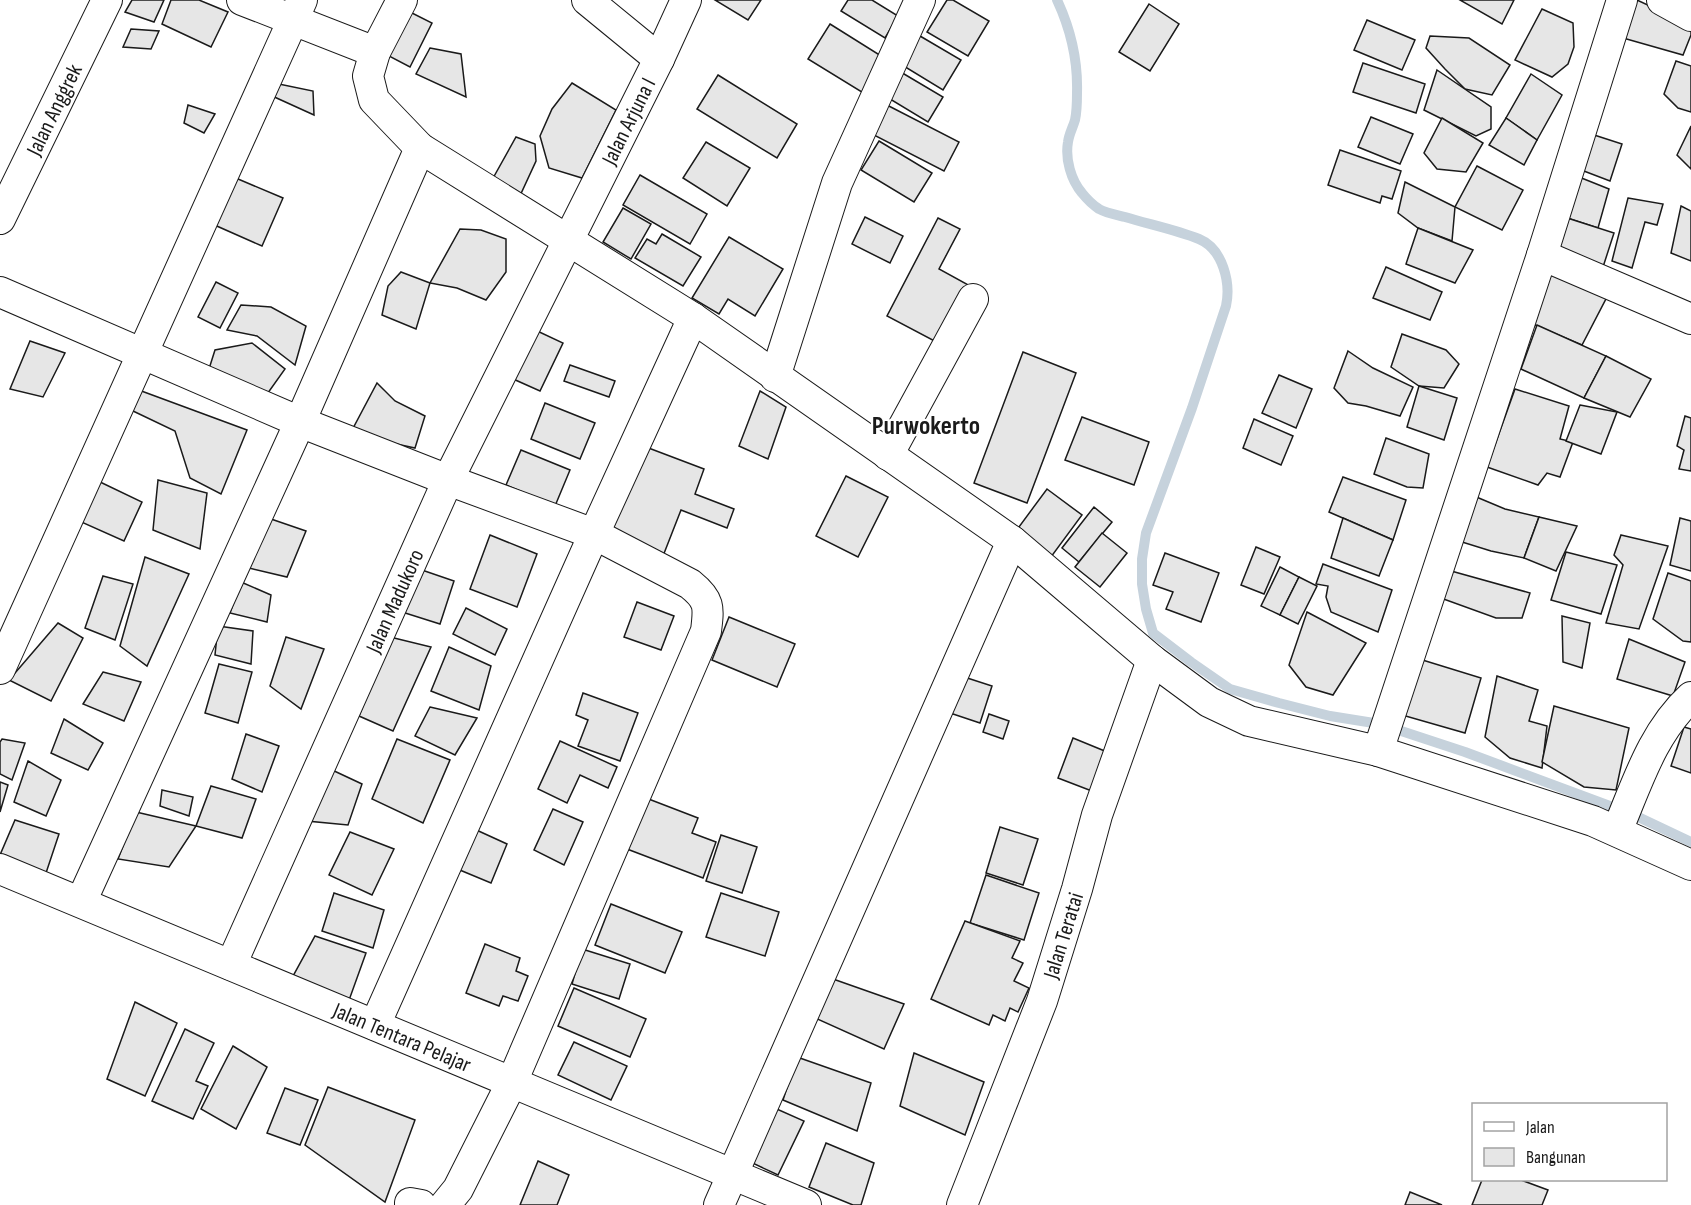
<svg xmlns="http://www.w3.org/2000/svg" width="1691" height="1205" font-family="'Sofia Sans Condensed',sans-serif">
<rect width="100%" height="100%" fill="#fff"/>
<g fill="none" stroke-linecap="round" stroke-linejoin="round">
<path stroke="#c6d2dc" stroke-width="10" d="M1057 0C1071 30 1078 60 1077 93 1077 101 1077 111 1075 120 1073 127 1069 134 1068 142 1065 159 1071 180 1082 193 1086 198 1093 205 1099 209 1106 213 1117 215 1125 217 1148 224 1177 230 1199 239 1223 249 1231 283 1226 306L1192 408 1146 533 1142 559V584L1146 609 1153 633 1191 662 1230 689 1279 703 1330 716 1380 724 1465 752 1634 815 1691 842"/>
</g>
<g fill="#e6e6e6" stroke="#1a1a1a" stroke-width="1.5">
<path d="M132 0H164L154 22 125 12Z"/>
<path d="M171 0H199L228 12 211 47 162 24Z"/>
<path d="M715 0H761L748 20Z"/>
<path d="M848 0H872L898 16 885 38 841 11Z"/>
<path d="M947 0H953L989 21 968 56 927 32Z"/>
<path d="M1460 0H1514L1502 24Z"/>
<path d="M1637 0 1691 25V35L1683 55 1623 38Z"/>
<path d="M1149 4 1179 24 1150 71 1119 52Z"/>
<path d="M1542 9 1573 23 1574 47 1568 64 1552 77 1515 60Z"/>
<path d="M408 11 432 23 410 67 387 55Z"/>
<path d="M1367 20 1415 40 1402 70 1354 50Z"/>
<path d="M830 24 886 59 865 94 808 59Z"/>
<path d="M131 29 159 31 151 49 123 47Z"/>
<path d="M920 36 961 60 943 90 902 65Z"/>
<path d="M1430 36 1469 38 1510 65 1492 95 1465 89 1445 69 1426 48Z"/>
<path d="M430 48 461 54 466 97 416 74Z"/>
<path d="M1676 61 1691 66V112L1678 108 1664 94Z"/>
<path d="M1363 63 1425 84 1416 113 1353 92Z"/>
<path d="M1437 70 1491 107V129L1476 136 1424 110Z"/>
<path d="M899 71 943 97 928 122 885 96Z"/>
<path d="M1531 74 1562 95 1537 140 1506 118Z"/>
<path d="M718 75 797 124 777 158 697 109Z"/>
<path d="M274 83 313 91 314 115 270 95Z"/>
<path d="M572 83 616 110 582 178 549 168 540 136 552 109Z"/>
<path d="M883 103 959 142 944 171 868 132Z"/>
<path d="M188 105 215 114 204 133 184 123Z"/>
<path d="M1371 117 1413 134 1400 164 1358 147Z"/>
<path d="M1442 118 1483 143 1466 172 1437 169 1424 153Z"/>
<path d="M1506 118 1537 140 1524 165 1489 145Z"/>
<path d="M1691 126V169L1677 155Z"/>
<path d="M1588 133 1622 144 1610 181 1576 168Z"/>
<path d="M516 137 535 144 536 161 518 200 492 180Z"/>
<path d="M879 141 932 173 914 202 861 170Z"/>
<path d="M706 142 750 168 727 206 683 178Z"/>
<path d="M1340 150 1401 171 1392 199 1382 196 1380 203 1328 185Z"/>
<path d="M1477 166 1523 190 1502 230 1455 207Z"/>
<path d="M640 175 707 214 690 244 623 205Z"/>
<path d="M1574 175 1609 189 1598 228 1561 216Z"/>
<path d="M231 176 283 198 262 246 210 223Z"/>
<path d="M1405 182 1455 207 1452 241 1418 228 1398 213Z"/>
<path d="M1628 198 1663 204 1657 225 1645 222 1632 268 1612 261Z"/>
<path d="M1681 206 1691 211V261L1671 253Z"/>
<path d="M623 208 651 224 631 259 603 242Z"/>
<path d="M1561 216 1614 233 1603 267 1551 248Z"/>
<path d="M865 217 903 236 890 263 852 244Z"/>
<path d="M938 218 960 229 939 269 972 287 942 345 887 316Z"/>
<path d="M1418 228 1473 250 1455 283 1406 264Z"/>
<path d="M460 229 481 230 506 239V272L486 300 457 288 430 283Z"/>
<path d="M662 234 701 257 683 286 635 258 647 239 656 244Z"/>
<path d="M729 237 783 269 755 316 728 299 719 314 692 298Z"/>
<path d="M1386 267 1442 292 1430 320 1373 298Z"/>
<path d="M1551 267 1609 293 1582 345 1530 323Z"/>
<path d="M401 272 430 283 416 329 382 315 388 286Z"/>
<path d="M216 282 238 293 220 328 198 317Z"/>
<path d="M241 305 271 307 306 326 295 365 257 336 227 330Z"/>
<path d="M1537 325 1606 356 1584 398 1521 369Z"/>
<path d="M533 329 563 343 540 391 511 378Z"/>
<path d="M1402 334 1446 350 1459 364 1444 388 1419 386 1391 367Z"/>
<path d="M30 341 65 353 43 397 10 389Z"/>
<path d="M252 343 285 369 265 397 208 372 215 350Z"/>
<path d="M1348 351 1373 368 1413 387 1400 416 1366 406 1348 403 1334 388Z"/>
<path d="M1023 352 1076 373 1027 503 974 483Z"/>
<path d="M1606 356 1651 379 1630 417 1584 398Z"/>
<path d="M570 365 615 381 609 397 564 381Z"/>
<path d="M1279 375 1312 389 1296 428 1262 413Z"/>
<path d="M377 383 395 401 425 416 415 448 350 434Z"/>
<path d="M1419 386 1457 398 1444 440 1407 427Z"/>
<path d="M136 389 247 430 221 494 190 478 175 431 133 411Z"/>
<path d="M1515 389 1569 406 1560 439 1573 442 1560 477 1547 473 1538 485 1487 467Z"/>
<path d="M760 391 786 407 768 459 739 446Z"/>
<path d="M545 403 595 423 580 459 531 439Z"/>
<path d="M1580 405 1617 412 1601 454 1566 441Z"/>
<path d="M1685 416 1691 418V471L1679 469 1684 450 1677 446Z"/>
<path d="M1082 417 1149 442 1134 485 1065 460Z"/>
<path d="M1254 419 1293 436 1281 465 1243 448Z"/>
<path d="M1386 438 1429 454 1423 488 1407 487 1374 474Z"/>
<path d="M638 444 704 469 695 494 734 509 727 528 681 510 663 556 605 533Z"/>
<path d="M521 450 570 470 555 506 506 485Z"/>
<path d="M846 476 888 497 858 557 816 536Z"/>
<path d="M1343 477 1406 500 1393 540 1329 512Z"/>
<path d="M158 480 207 493 200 549 153 530Z"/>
<path d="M98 481 142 502 124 541 79 521Z"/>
<path d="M1047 489 1082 515 1048 561 1013 535Z"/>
<path d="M1474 496 1505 509 1539 517 1524 558 1491 551 1462 542Z"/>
<path d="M1094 507 1112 522 1079 562 1062 548Z"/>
<path d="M1539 517 1577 526 1556 571 1524 558Z"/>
<path d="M1343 518 1393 540 1379 576 1331 558Z"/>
<path d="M1680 518 1691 521V571L1670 565Z"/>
<path d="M271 519 306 531 287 577 249 568Z"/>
<path d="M1102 533 1127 553 1100 587 1075 567Z"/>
<path d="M490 535 537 554 517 607 470 589Z"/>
<path d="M1621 535 1668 546 1639 629 1606 623 1623 565 1614 555Z"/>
<path d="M1256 547 1280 557 1264 594 1241 585Z"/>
<path d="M1566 552 1617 565 1601 614 1551 600Z"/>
<path d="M1165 553 1219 573 1201 622 1166 609 1173 592 1153 585Z"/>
<path d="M145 557 189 574 147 666 120 646Z"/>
<path d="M1323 564 1392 590 1378 632 1331 612 1326 597 1328 586 1316 584Z"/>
<path d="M1280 567 1299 577 1280 615 1261 606Z"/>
<path d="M416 568 454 581 440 624 402 612Z"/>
<path d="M1444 569 1530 593 1522 618H1496L1438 597Z"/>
<path d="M1668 573 1691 581V642L1683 641 1653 619Z"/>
<path d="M103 576 133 584 115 640 85 628Z"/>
<path d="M1299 577 1317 586 1298 624 1280 615Z"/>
<path d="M241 582 271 595 267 622 230 613Z"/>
<path d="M637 602 674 616 661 650 624 637Z"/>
<path d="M466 608 507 629 495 655 453 634Z"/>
<path d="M1307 612 1366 643 1333 695 1306 687 1289 665Z"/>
<path d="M1562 616 1590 623 1582 668 1563 662Z"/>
<path d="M729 617 795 644 777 687 712 660Z"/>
<path d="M58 623 83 638 51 701 9 680Z"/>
<path d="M218 626 253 631 251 664 215 655Z"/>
<path d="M286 637 324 649 301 709 270 686Z"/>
<path d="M390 637 431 647 393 731 359 716Z"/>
<path d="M1629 639 1685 662 1673 696 1617 679Z"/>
<path d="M449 647 491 666 479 710 431 691Z"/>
<path d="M1416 658 1481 678 1465 733 1402 715Z"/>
<path d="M219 664 252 672 238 723 205 713Z"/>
<path d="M103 672 141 682 124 721 83 704Z"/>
<path d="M958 675 992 686 980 723 947 712Z"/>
<path d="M1497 676 1538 690 1529 721 1547 726 1542 768 1510 758 1485 737Z"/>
<path d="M583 693 638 713 620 761 578 746 588 720 576 715Z"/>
<path d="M1554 706 1629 728 1616 790 1584 787 1542 762Z"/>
<path d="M430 707 477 718 455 755 415 736Z"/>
<path d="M989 714 1009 721 1003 739 983 732Z"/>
<path d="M64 719 103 743 88 770 51 753Z"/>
<path d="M1684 727 1691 729V773L1671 766Z"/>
<path d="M246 734 279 746 262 792 232 779Z"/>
<path d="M1073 738 1112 754 1097 793 1058 778Z"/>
<path d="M2 739 25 743 12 780 0 774V742Z"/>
<path d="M397 739 450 760 423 823 372 799Z"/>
<path d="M560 741 617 767 608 788 580 775 567 803 538 789Z"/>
<path d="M28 761 61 780 46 816 14 802Z"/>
<path d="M330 769 362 784 348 825 307 821Z"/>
<path d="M0 782 8 785 0 812Z"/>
<path d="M211 786 256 799 242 838 196 826Z"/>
<path d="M162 790 193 797 189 816 160 806Z"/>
<path d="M646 798 698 818 692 833 716 842 703 878 627 849Z"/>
<path d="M553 809 583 822 564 865 534 850Z"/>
<path d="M136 812 196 826 169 867 118 859Z"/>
<path d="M15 820 59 834 46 873 0 855Z"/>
<path d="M1000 827 1038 839 1023 885 986 873Z"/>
<path d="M472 828 507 844 491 883 455 868Z"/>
<path d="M350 832 394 849 372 895 329 875Z"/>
<path d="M721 835 757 847 742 893 706 881Z"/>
<path d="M986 875 1039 893 1024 940 970 923Z"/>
<path d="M334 893 384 910 373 948 322 931Z"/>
<path d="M721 893 779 912 765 956 706 937Z"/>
<path d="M611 904 682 932 665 973 595 945Z"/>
<path d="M965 921 1020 941 1012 958 1023 963 1014 981 1029 988 1018 1012 1010 1008 1005 1021 993 1015 989 1025 931 999Z"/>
<path d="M315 936 366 953 348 1003 292 978Z"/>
<path d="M485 944 520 958 516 971 528 976 518 1001 503 996 499 1006 466 993Z"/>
<path d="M582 949 630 964 619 999 572 984Z"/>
<path d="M833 979 904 1004 884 1049 815 1018Z"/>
<path d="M574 988 646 1019 630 1057 558 1026Z"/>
<path d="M135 1002 177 1023 145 1096 107 1079Z"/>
<path d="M185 1029 214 1043 196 1081 208 1086 193 1119 152 1101Z"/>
<path d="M574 1042 627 1066 611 1100 558 1075Z"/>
<path d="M233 1046 267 1067 236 1129 201 1109Z"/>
<path d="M914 1053 984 1082 965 1135 900 1106Z"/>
<path d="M797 1057 871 1083 857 1131 783 1100Z"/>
<path d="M328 1087 415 1120 385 1202 305 1145Z"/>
<path d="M285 1088 318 1100 300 1145 267 1133Z"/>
<path d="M770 1106 804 1121 778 1175 746 1160Z"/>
<path d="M826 1143 874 1163 861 1205H853L809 1187Z"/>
<path d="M538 1161 569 1175 557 1205H520Z"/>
<path d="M1482 1180H1521L1548 1190 1542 1205H1472Z"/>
<path d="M1410 1192 1442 1205H1405Z"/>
</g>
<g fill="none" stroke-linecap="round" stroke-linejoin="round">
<g stroke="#1a1a1a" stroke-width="32">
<g id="street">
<path d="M242 0 375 52"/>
<path d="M402 0 375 52 368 76 374 100 420 148 693 318 1012 541 719 1205"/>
<path d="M587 0 659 59"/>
<path d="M1662 0 1691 16"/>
<path id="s1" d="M0 219 107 0"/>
<path d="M1542 255 1691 319"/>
<path d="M0 292 300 422 448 480 594 534 690 584C710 600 709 607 706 631L512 1082 458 1189 445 1205"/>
<path d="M775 377 837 183 920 0"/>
<path d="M888 455 973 299"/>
<path d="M1012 541 1152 660 1209 702 1249 721 1378 751 1593 821 1691 865"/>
<path d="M0 669 302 0"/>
<path d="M1378 751 1542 255 1622 0"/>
<path d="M1617 831C1637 784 1652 733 1691 697"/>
<path id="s2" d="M0 869 806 1205"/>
<path d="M81 902 300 422 420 148"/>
<path id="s3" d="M231 965 448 480 659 59 686 0"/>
<path d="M375 1025 594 534 693 318"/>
<path d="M410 1203 421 1205"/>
<path id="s4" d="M962 1205 1042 1001 1077 889 1097 815 1152 660"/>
</g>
</g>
<use href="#street" stroke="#fff" stroke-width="30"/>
</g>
<g text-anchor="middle" stroke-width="4.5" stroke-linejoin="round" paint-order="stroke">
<g font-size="22" fill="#1a1a1a" stroke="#fff">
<text dy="8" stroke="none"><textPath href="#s1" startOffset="122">Jalan Anggrek</textPath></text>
<text dy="8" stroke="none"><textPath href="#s3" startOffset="933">Jalan Arjuna I</textPath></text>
<text dy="8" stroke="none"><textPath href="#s3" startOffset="399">Jalan Madukoro</textPath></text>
<text dy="8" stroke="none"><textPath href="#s4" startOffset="288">Jalan Teratai</textPath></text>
<text dy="8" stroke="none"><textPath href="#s2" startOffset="436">Jalan Tentara Pelajar</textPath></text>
</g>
<g font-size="26" font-weight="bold" fill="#1a1a1a" stroke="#fff">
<text x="926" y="434">Purwokerto</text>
</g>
</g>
<rect x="1472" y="1103" width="195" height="78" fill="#ffffff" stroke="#a3a3a3" stroke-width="1.5"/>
<rect x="1484" y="1122" width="30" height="9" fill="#ffffff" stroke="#a3a3a3" stroke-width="1.5"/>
<text x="1526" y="1133" font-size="18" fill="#1a1a1a">Jalan</text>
<rect x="1484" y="1148" width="30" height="18" fill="#e6e6e6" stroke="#a3a3a3" stroke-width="1.5"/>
<text x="1526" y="1163" font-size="18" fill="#1a1a1a">Bangunan</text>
</svg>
